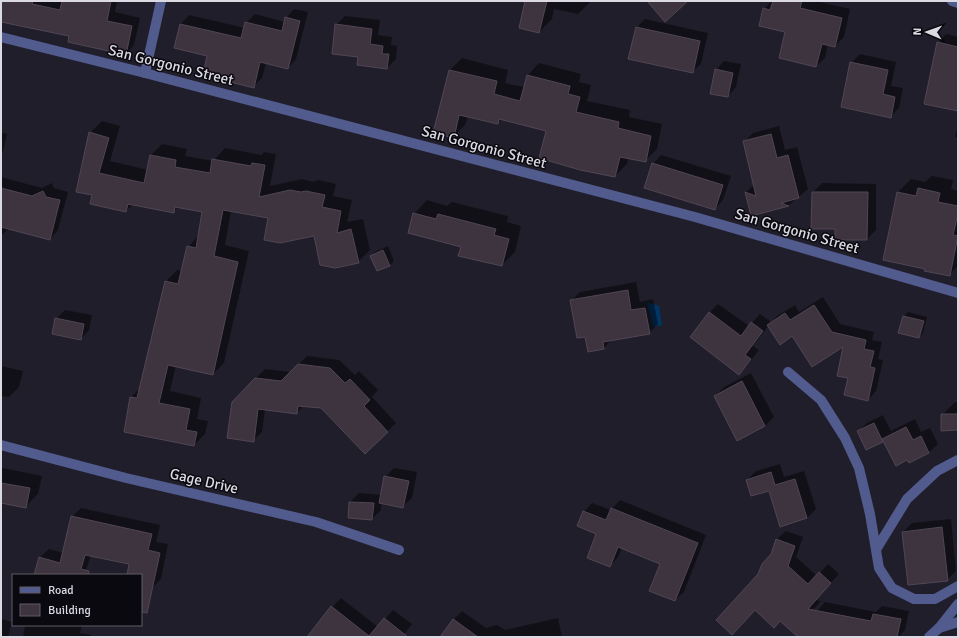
<svg xmlns="http://www.w3.org/2000/svg" width="959" height="638" font-family="Signika,sans-serif">
<rect width="100%" height="100%" fill="#211e2b"/>
<path fill="#003665" d="M647 302 659 306 662 325 653 327Z"/>
<g fill="#0007">
<path d="M1 1H117L115 12 140 18 134 45 126 54 70 35 1 21Z"/>
<path d="M526 1H591L578 14 554 9 552 19 539 32Z"/>
<path d="M772 1H816L850 9 844 37 835 46 828 44 825 58 816 66 780 58 786 31 764 9Z"/>
<path d="M294 9 308 12 296 59 288 68 266 63 262 78 253 87 232 79 181 24 189 15 245 28 246 23 255 14 285 22 286 18Z"/>
<path d="M345 16 380 20 378 35 392 37 391 45 397 46 396 59 387 68 336 25Z"/>
<path d="M645 19 708 33 701 64 692 72 636 28Z"/>
<path d="M946 34 958 37V110L938 43Z"/>
<path d="M860 54 896 62 891 86 903 88 899 108 890 117 851 63Z"/>
<path d="M462 58 508 70 505 83 524 87 528 75 539 63 581 74 579 82 591 85 587 101 630 110 629 117 662 124 657 149 645 161 628 158 627 164 615 176 547 130 502 119 498 123 468 116 465 125 453 137 435 133 450 70Z"/>
<path d="M724 61 741 64 736 87 728 96 716 70Z"/>
<path d="M102 121 120 126 110 161 148 170 151 155 162 144 187 149 185 156 213 161 225 148 261 155 264 152 276 154 270 186 302 179 313 182 318 180 336 184 333 196 352 200 347 222 363 219 370 250 358 262 315 235 269 218 231 211 225 245 249 251 224 363 213 374 176 365 170 391 201 398 197 419 208 421 205 434 194 445 131 397 140 388 166 281 177 270 182 271 188 247 199 235 204 211 179 206 174 212 133 204 126 211 93 195 90 133Z"/>
<path d="M958 124V138L955 137Z"/>
<path d="M779 126 785 150 797 147 808 189 789 205 752 215 746 192 755 184 744 142 753 133Z"/>
<path d="M1 132 7 134 1 159Z"/>
<path d="M661 155 731 176 723 200 715 209 653 164Z"/>
<path d="M932 176 953 180 951 189 958 191V266L949 275 898 192 911 179 925 182Z"/>
<path d="M1 177 42 188 52 183 54 188 68 192 58 230 50 239 9 228 1 236Z"/>
<path d="M822 183 876 184V230L867 239 813 192Z"/>
<path d="M427 200 447 206 452 202 508 216 507 222 521 226 515 252 502 265 462 246 414 214Z"/>
<path d="M388 246 394 261 390 265 377 270 371 256 375 252Z"/>
<path d="M636 282 640 302 653 299 658 324 649 333 611 340 604 348 586 336 572 300 580 292Z"/>
<path d="M823 297 840 324 874 332 872 340 882 342 878 359 883 360 876 391 868 400 849 377 845 345 792 335 769 325 753 346 759 350 748 364 739 373 691 337 710 312 718 304 749 326 760 314 771 322 777 316 795 305 799 312Z"/>
<path d="M65 310 92 315 89 330 81 339 56 319Z"/>
<path d="M908 312 927 317 923 333 919 337 903 317Z"/>
<path d="M307 356 339 360 355 375 359 371 378 390 372 397 396 423 365 453 321 407 304 405 297 413 265 409 262 432 253 441 233 402 265 369 291 372Z"/>
<path d="M1 366 23 371 19 387 9 397 1 396Z"/>
<path d="M751 373 774 417 765 426 715 396 724 387Z"/>
<path d="M955 402H958V429L942 415Z"/>
<path d="M883 415 891 431 915 419 921 432 930 428 938 444 929 452 910 462 884 440 866 449 858 431 867 423Z"/>
<path d="M780 464 784 477 804 471 816 509 807 518 770 489 747 480 756 471Z"/>
<path d="M3 468 42 476 38 494 25 507 1 502V469Z"/>
<path d="M394 468 417 472 412 498 403 506 381 502V510L372 519 350 502 359 493 382 495 385 477Z"/>
<path d="M620 500 706 535 684 592 675 600 661 564 622 548 618 557 609 566 597 533 584 512 592 503 611 510Z"/>
<path d="M81 508 160 525 156 542 168 544 161 579 152 588 141 586V575H128L131 563 91 555 85 573 84 575H35L40 557 49 549 64 553 72 517Z"/>
<path d="M951 519 956 571 947 580 903 532 912 523Z"/>
<path d="M786 531 803 537 796 557 817 576 828 564 839 574 815 600 821 601 802 622 759 574 772 555 777 539Z"/>
<path d="M341 598 378 627 393 610 412 624 402 637H308L332 607Z"/>
<path d="M825 602 876 612 882 606 909 611 905 630 898 637H812L817 611Z"/>
<path d="M462 611 486 628 497 625 505 630 558 618 562 637H442L453 620Z"/>
<path d="M1 619 12 622 8 637H1Z"/>
<path d="M25 625H82L80 633 91 635V637H23Z"/>
</g>
<g fill="#3e3440" stroke="#514653">
<path d="M1 1H33L32 4 60 10 62 1H111L107 21 132 26 126 55 68 42 69 36 1 22Z"/>
<path d="M525 1H547L539 33 519 28Z"/>
<path d="M647 1H688L665 22Z"/>
<path d="M773 1H802L800 8 842 18 835 47 822 44 816 67 779 58 785 32 759 26 763 8 770 10Z"/>
<path d="M285 17 300 21 288 69 260 62 254 88 230 82 231 80 203 74 207 56 174 48 180 24 241 38 245 22 282 31Z"/>
<path d="M335 24 372 29 370 44 383 46 382 54H389L387 69 357 65 358 57 332 54Z"/>
<path d="M636 27 700 41 693 73 628 59Z"/>
<path d="M937 42 958 47V111L924 104Z"/>
<path d="M850 62 888 70 883 94 895 97 891 118 841 107Z"/>
<path d="M715 69 733 73 728 97 710 94Z"/>
<path d="M449 70 497 81 494 94 520 101 527 75 570 86 568 94 580 97 576 112 619 122 618 128 651 136 646 162 620 157 615 177 580 170 539 158 546 131 499 119 498 124 459 115 454 138 433 133Z"/>
<path d="M89 132 109 138 99 173 144 183 150 155 176 160 175 167 210 173 212 159 251 166 252 163 265 165 259 197 290 190 301 192 306 191 325 195 322 207 341 211 337 233 351 229 359 263 335 268 320 265 314 236 280 243 264 240 268 218 223 210 214 256 238 262 213 375 168 365 159 403 190 409 186 430 197 432 194 446 124 432 130 397 137 398 165 281 178 284 187 246 196 248 202 212 175 207 174 213 128 204 126 212 90 204 92 195 76 192Z"/>
<path d="M771 134 777 158 788 155 799 198 781 203 789 206 751 216 745 192 756 196 743 141Z"/>
<path d="M652 163 723 185 715 210 644 188Z"/>
<path d="M1 188 32 196 43 191 46 197 60 200 50 240 1 227Z"/>
<path d="M918 188 940 193 938 202 958 206V214L953 235 958 236 950 276 924 271 925 269 883 260 897 192 916 196Z"/>
<path d="M812 192H868L867 240H835V229H811Z"/>
<path d="M413 213 436 219 438 214 496 229 494 235 509 239 502 266 458 256 461 247 408 233Z"/>
<path d="M383 250 390 266 377 271 370 256Z"/>
<path d="M628 290 631 310 645 308 650 334 603 342 604 349 588 352 585 337 577 338 570 300Z"/>
<path d="M814 305 832 332 866 340 864 349 874 351 870 367 875 368 868 401 844 395 848 378 837 376 843 347 812 367 792 336 780 345 767 325 785 313 790 320Z"/>
<path d="M709 312 741 336 751 322 763 331 745 355 751 359 739 375 690 337Z"/>
<path d="M903 316 924 321 919 338 898 333Z"/>
<path d="M55 318 84 324 81 340 52 334Z"/>
<path d="M298 364 330 368 345 383 350 379 370 400 364 406 388 432 365 454 321 408 298 406 297 414 258 409 254 442 227 438 232 402 255 378 281 381Z"/>
<path d="M742 381 765 426 737 441 714 396Z"/>
<path d="M941 414H958V430L941 431Z"/>
<path d="M874 423 883 442 866 450 857 431Z"/>
<path d="M906 427 913 440 921 436 929 453 909 463 907 460 896 466 882 439Z"/>
<path d="M771 472 775 485 795 479 807 518 780 527 769 491 751 496 746 480Z"/>
<path d="M384 476 409 481 403 508 379 503Z"/>
<path d="M1 483 30 488 26 508 1 503Z"/>
<path d="M349 502 374 503 372 520 348 518Z"/>
<path d="M611 508 698 543 675 601 649 591 660 564 618 547 610 567 587 558 596 534 577 526 583 511 606 520Z"/>
<path d="M71 516 152 534 148 550 160 553 147 613 141 612V575H127L129 564 85 555 81 569 89 571 88 575H34L39 557 60 563Z"/>
<path d="M942 527 948 581 908 585 902 532Z"/>
<path d="M776 539 795 546 788 566 808 584 819 572 831 583 808 609 871 621 873 614 901 619 897 637H798L780 621 774 628 755 610 732 635 716 620 758 574 762 564 771 554Z"/>
<path d="M331 606 369 636 384 618 408 637H307Z"/>
<path d="M453 619 478 637H440Z"/>
</g>
<g fill="none" stroke-linecap="round" stroke-linejoin="round">
<g stroke="#515b8d" stroke-width="10">
<path d="M952 1 958 3"/>
<path d="M1 37 145 73 695 217 958 293"/>
<path d="M145 73 161 1"/>
<path d="M788 372 821 400 845 438 859 468 870 514 879 568 892 588 914 599H935L958 586"/>
<path d="M1 445 126 478 316 522 399 550"/>
<path d="M877 548 907 499 937 471 958 460"/>
<path d="M939 628 958 622"/>
<path d="M929 637 939 628 958 604"/>
</g>
</g>
<g text-anchor="middle" stroke-width="3" stroke-linejoin="round" paint-order="stroke">
<g font-size="15" fill="#dbd9e2" stroke="#0a090f">
<text transform="translate(171 65) rotate(14)" y="5">San Gorgonio Street</text>
<text transform="translate(484 147) rotate(15)" y="5">San Gorgonio Street</text>
<text transform="translate(797 231) rotate(16)" y="5">San Gorgonio Street</text>
<text transform="translate(204 481) rotate(13)" y="5">Gage Drive</text>
</g>
</g>
<rect width="959" height="638" fill="none" stroke="#dbd9e2" stroke-width="4"/>
<rect x="12" y="574" width="130" height="52" fill="#0a090f" stroke="#5e5c63"/>
<rect x="20" y="587" width="20" height="6" fill="#515b8d" stroke="#5e5c63"/>
<text x="48" y="594" font-size="12" fill="#dbd9e2">Road</text>
<rect x="20" y="604" width="20" height="12" fill="#3e3440" stroke="#5e5c63"/>
<text x="48" y="614" font-size="12" fill="#dbd9e2">Building</text>
<g transform="translate(927 32) rotate(272)" stroke="#0a090f" stroke-width="3" paint-order="stroke">
<path d="M0-3L7 15L0 10L-7 15Z" fill="#dbd9e2"/>
<text y="-6" font-size="11" font-weight="bold" text-anchor="middle" fill="#dbd9e2">N</text>
</g>
</svg>
